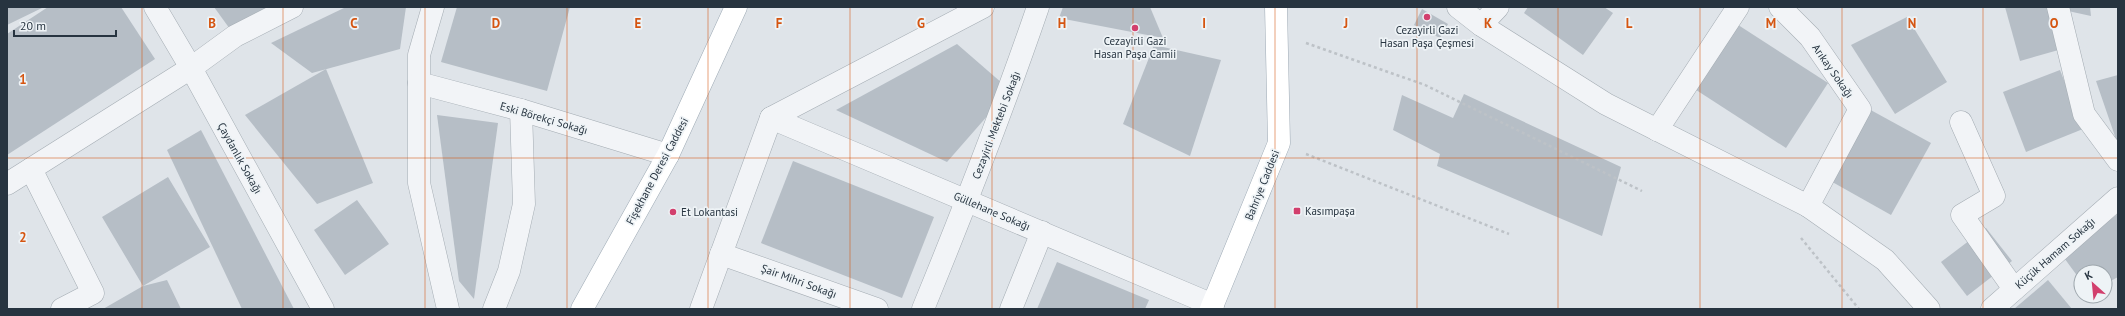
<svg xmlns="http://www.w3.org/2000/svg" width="2125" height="316" font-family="'PT Sans',sans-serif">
<rect width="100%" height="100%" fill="#dfe4e9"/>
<g fill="#b6bec6">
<path d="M7 7H44L7 25Z"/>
<path d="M48 7H121L155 59 7 155V34Z"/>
<path d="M214 7H273L235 36Z"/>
<path d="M346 7H406L400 49 312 73 271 43Z"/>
<path d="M457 7H570L547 91 441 62Z"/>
<path d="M1063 7H1150L1163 38 1059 18Z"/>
<path d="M1528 7H1604L1613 13 1583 55 1524 13Z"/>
<path d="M2005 7H2050L2062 49 2020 61Z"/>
<path d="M2067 7H2090L2091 16 2068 11Z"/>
<path d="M1422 9 1448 24 1440 38 1414 25Z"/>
<path d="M1907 17 1947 82 1895 114 1851 45Z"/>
<path d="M1732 21 1828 83 1786 148 1690 86Z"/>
<path d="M957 44 1010 90 947 162 836 110Z"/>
<path d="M1154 45 1221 60 1190 156 1123 124Z"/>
<path d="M326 69 373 183 317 204 245 115Z"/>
<path d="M2060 70 2083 129 2026 152 2003 92Z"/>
<path d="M2118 75V141L2117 142 2096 81Z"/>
<path d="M1464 94 1621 167 1602 236 1437 166 1440 154 1393 130 1402 95 1453 118Z"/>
<path d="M1867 108 1931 143 1891 215 1827 179Z"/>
<path d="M437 115 498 123 474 299 459 281Z"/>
<path d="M201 130 294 309H242L167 150Z"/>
<path d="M793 161 934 217 902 298 761 243Z"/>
<path d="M168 177 210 247 143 286 167 280 181 309H103L143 286 102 217Z"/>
<path d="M357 200 389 244 345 275 314 230Z"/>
<path d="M2118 214V277L2105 284V272H2081V281L2062 255Z"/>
<path d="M1986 228 2012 261 1967 296 1941 262Z"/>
<path d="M1057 262 1149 300 1145 309H1037Z"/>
<path d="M2048 280 2072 309H2014Z"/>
</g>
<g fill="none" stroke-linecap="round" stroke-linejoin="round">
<g stroke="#a4acb3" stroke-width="23">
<g id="street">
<path d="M155 7 191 68 323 309"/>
<path d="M433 7 419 55V183L448 309"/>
<path d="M1458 7 1481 25 1606 104 1808 206 1885 260 1929 309"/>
<path d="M1780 7 1810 37 1860 109 1808 206"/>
<path d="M2058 7 2084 114 2118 160"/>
<path d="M1481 25 1498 7"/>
<path d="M419 83 521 110 668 155"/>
<path d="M771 118 1213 305"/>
<path d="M1961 122 1994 196 1962 215 2014 289"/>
<path d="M1657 130 1738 7"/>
<path d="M31 169 93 293 62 309"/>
<path d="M7 184 191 68 235 36 292 7"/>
<path d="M721 254 877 309"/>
<path d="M494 309 509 271 524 204 521 110"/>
<path d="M701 309 771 118 983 7"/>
<path d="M923 309C964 209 1003 109 1038 7"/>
<path d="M1011 309 1042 232"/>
<path d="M1992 309 2118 198"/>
</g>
</g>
<g stroke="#9eaab5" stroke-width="23">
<g id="primary">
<path d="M582 309 668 155 736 7"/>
<path d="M1211 309 1279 143 1276 7"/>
</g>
</g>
<g stroke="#bdc2c7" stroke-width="2.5" stroke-dasharray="3 3" stroke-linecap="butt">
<path d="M1306 43 1425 85 1642 191"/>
<path d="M1306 154 1509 234"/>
<path d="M1801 238 1859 309"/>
</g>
<use href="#street" stroke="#f2f4f7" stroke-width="22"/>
<use href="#primary" stroke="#fff" stroke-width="22"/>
</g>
<path fill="none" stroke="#d55511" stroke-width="1" stroke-opacity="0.55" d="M142 7V309M283 7V309M425 7V309M567 7V309M708 7V309M850 7V309M992 7V309M1133 7V309M1275 7V309M1417 7V309M1558 7V309M1700 7V309M1842 7V309M1983 7V309M7 158H2118"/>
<g fill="#d23f6d" stroke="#eef3f6" stroke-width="1.5">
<circle cx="1427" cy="17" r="4"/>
<circle cx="1135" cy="28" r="4"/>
<rect x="1293" y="207" width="8" height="8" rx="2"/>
<circle cx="673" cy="212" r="4"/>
</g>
<g text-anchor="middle" stroke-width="3.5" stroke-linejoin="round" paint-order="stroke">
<g font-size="11" fill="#273440" stroke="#eef3f6">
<text x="1427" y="34">Cezayirli Gazi<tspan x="1427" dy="13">Hasan Paşa Çeşmesi</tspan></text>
<text x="1135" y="45">Cezayirli Gazi<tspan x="1135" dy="13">Hasan Paşa Camii</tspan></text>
<text x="1305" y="215" text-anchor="start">Kasımpaşa</text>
<text x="681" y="216" text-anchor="start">Et Lokantasi</text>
</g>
<g font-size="11" fill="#273440" stroke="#eef3f6">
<text transform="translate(1833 71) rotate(55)" y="4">Arıkay Sokağı</text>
<text transform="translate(544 118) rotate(16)" y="4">Eski Börekçi Sokağı</text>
<text transform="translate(996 125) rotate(-69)" y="4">Cezayirli Mektebi Sokağı</text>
<text transform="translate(240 158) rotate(61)" y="4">Çaydanlık Sokağı</text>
<text transform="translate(657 171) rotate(-62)" y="4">Fişekhane Deresi Caddesi</text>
<text transform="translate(1262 185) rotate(-68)" y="4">Bahriye Caddesi</text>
<text transform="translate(992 211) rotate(23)" y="4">Güllehane Sokağı</text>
<text transform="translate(2055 253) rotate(-41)" y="4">Küçük Hamam Sokağı</text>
<text transform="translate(799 281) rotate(20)" y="4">Şair Mihri Sokağı</text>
</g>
</g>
<g font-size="13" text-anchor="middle" font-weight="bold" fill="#d55511" stroke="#eef3f6" stroke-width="3.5" stroke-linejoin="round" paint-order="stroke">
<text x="212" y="28">B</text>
<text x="354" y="28">C</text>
<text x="496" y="28">D</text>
<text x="638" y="28">E</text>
<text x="779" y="28">F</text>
<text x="921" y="28">G</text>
<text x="1062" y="28">H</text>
<text x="1204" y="28">I</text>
<text x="1346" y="28">J</text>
<text x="1488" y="28">K</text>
<text x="1629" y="28">L</text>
<text x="1771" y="28">M</text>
<text x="1912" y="28">N</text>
<text x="2054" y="28">O</text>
<text x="23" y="84">1</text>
<text x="23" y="242">2</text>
</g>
<rect width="2125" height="316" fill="none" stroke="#273440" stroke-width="16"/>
<g transform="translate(2093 284) rotate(333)"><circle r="19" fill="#eef3f6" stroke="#9ea7ad"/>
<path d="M0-3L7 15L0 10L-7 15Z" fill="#d23f6d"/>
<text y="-6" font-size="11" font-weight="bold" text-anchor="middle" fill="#273440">K</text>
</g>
<path d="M14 30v6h102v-6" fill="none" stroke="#273440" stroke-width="2"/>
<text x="20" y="30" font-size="12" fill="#273440" stroke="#eef3f6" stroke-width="3" paint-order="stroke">20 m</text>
</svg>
